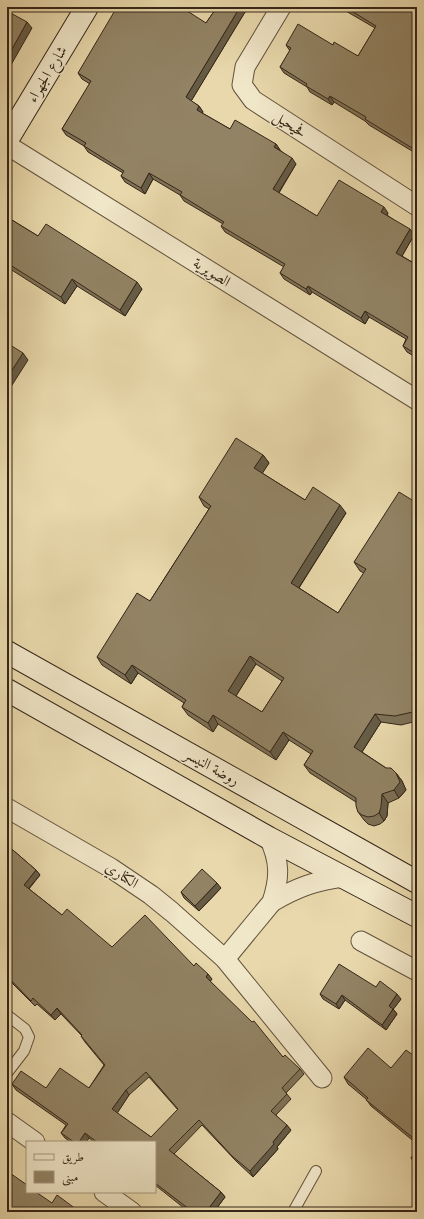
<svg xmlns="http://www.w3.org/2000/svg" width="424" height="1219" font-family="'Old Standard TT',Amiri,serif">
<rect width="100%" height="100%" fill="#e8d8ab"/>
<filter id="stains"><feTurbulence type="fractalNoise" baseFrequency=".005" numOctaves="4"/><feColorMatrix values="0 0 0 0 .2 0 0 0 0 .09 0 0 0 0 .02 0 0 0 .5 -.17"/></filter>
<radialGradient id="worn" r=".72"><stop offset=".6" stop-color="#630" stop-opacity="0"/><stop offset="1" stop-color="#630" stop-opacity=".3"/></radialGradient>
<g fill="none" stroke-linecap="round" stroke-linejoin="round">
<g stroke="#62523d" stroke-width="12">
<g id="lane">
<path d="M7 1015 25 1029 29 1037 24 1051 7 1073"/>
<path d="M293 1212 316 1171"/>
</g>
</g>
<g stroke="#62523d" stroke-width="21">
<g id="street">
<path d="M281 7 245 67 242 85 253 100 417 206"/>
<path d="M7 145 417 400"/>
<path d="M7 808 111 868 151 895 172 912 225 959 322 1078"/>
<path d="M272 902C296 888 316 880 345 877"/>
<path d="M361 941 417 971"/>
<path d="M225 959 272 902C280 878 280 861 269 838"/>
<path d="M7 1122 35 1142"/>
<path d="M104 1192 132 1212"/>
</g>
</g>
<g stroke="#352618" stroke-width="24">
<g id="secondary">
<path d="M7 140 87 7"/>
<path d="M7 652 417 882"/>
<path d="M7 690 269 838 417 916"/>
</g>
</g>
<use href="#lane" stroke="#f0e6c8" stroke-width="10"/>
<use href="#street" stroke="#f0e6c8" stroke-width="19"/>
<use href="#secondary" stroke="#f0e6c8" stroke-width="22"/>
</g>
<g fill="#7e7156" stroke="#352618" fill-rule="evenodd">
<path d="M217 7H245L244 10 245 12 191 101 199 106 203 112 202 113 230 129 276 144 280 150 296 164 279 193 317 216 388 213 387 215 414 235 402 256 417 265V358L407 352 403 346 406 339 369 317 365 324 312 292 310 295 284 279 280 273 284 267 225 232 221 226 223 224 184 201 180 195 153 179 145 194 125 182 121 176 123 173 88 152 84 146 66 135 62 129 90 84 82 79 78 73 206 23Z"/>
<path d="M339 7H417V154L369 125 365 121 334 102 332 105 310 92 307 87 284 73 280 67 290 51 286 45H333L358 56 375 28Z"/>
<path d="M7 217 38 236 142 289 125 316 77 286 65 304 7 267Z"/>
<path d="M263 455 269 463 262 473 305 500 346 513 299 588 338 613 364 573 360 571 354 562 417 503V721L401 725 381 722 362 752 386 768 396 773 402 781 406 790 399 798 388 803 387 816 384 821 380 824 374 826 368 824 364 820 358 812 356 802 310 773 304 765 311 754 289 740 276 760 218 724 213 732 188 715 182 707 184 703 138 673 131 684 102 665 97 657 150 601 209 509 204 506 199 497ZM256 664 282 681 262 712 236 696Z"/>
<path d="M7 845 36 870 40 875 29 889 62 915 112 947 194 966 212 979 210 981 283 1057 300 1069 304 1074 286 1093 291 1099 276 1115 291 1130 277 1147 278 1149 253 1177 236 1161 202 1125 174 1154 221 1192 225 1197 214 1212H189L155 1185V1142H94L89 1138 86 1142H70L65 1138 61 1133 66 1125 16 1090 12 1084 46 1088H89L104 1065 85 1042 81 1036H82L61 1014 55 1020 37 1004 35 1006 12 983 11 984 7 980ZM149 1077 178 1110 151 1137 117 1113 129 1095Z"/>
<path d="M221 888 199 911 184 898 181 892Z"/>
<path d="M376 987 401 999 393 1009 397 1014 386 1030 345 1000 339 1009 323 999 320 994Z"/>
<path d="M417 1058V1144L371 1106 366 1099 348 1084 344 1077 391 1068Z"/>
<path d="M417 1150V1166L411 1158Z"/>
</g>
<g fill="#665c46" stroke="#352618">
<path d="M7 7H10L7 12Z"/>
<path d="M240 7H245L244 10 245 12 190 103 186 97Z"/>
<path d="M27 22 32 28 7 72V58Z"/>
<path d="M330 96 334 102 332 105 328 99Z"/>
<path d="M199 106 203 112 201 116 197 110Z"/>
<path d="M276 144 280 150 274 147Z"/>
<path d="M292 158 296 164 277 195 273 189Z"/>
<path d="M149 173 153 179 145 194 141 188Z"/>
<path d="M384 207 388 213 385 218 381 212Z"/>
<path d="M410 229 414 235 401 258 396 253Z"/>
<path d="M72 279 77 286 65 304 61 297Z"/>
<path d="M137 282 142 289 125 316 120 310Z"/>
<path d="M308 286 312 292 310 295 306 289Z"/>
<path d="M365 311 369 317 365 324 361 318Z"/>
<path d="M23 353 28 360 7 393V378Z"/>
<path d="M263 455 269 463 260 477 254 468Z"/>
<path d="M340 505 346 513 296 592 291 583Z"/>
<path d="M417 648V664L412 655Z"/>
<path d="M250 656 256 664 234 699 228 691Z"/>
<path d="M132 665 138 673 131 684 125 675Z"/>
<path d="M375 714 381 722 360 755 354 747Z"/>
<path d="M213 715 218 724 213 732 208 723Z"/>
<path d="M283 732 289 740 276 760 270 752Z"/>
<path d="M396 773 402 781 406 790 399 798 394 790Z"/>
<path d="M382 794 388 803 387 816 384 821 379 813Z"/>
<path d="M36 870 40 875 27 890 24 885Z"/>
<path d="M217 883 221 888 199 911 195 906Z"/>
<path d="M208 974 212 979 210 982 206 977Z"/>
<path d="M9 978 12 983 11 984 8 979Z"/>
<path d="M397 994 401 999 392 1011 389 1006Z"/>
<path d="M342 995 345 1000 339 1009 336 1004Z"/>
<path d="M57 1008 61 1014 55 1020 51 1015Z"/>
<path d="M393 1009 397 1014 386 1030 382 1025Z"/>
<path d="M126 1090 129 1095 116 1115 112 1109Z"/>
<path d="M287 1125 291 1130 277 1147 278 1149 253 1177 250 1171 273 1142Z"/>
<path d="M85 1133 89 1138 86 1142H79Z"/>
<path d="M221 1192 225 1197 214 1212H206Z"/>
</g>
<g fill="#928364" stroke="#352618" fill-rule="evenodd">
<path d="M117 7H181L206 23 217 7H240L186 97 199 106 197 110 230 129 235 120 276 144 274 147 292 158 273 189 317 216 339 180 384 207 381 212 410 229 396 253 417 265V354H416L403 346 408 337 365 311 361 318 308 286 306 289 280 273 285 264 221 226 224 222 180 195 182 192 149 173 141 188 121 176 124 171 84 146 86 143 62 129 91 81 78 73Z"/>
<path d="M345 7H417V151L365 119 366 117 330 96 328 99 306 86 307 84 280 67 291 48 286 45 298 24 333 45 334 42 358 56 376 26Z"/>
<path d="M7 11 27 22 7 58Z"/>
<path d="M7 217 38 236 46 224 137 282 120 310 72 279 61 297 7 263Z"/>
<path d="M7 343 23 353 7 378Z"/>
<path d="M236 438 263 455 254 468 305 500 313 487 340 505 291 583 338 613 366 569 354 562 399 492 417 503V648L412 655 417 664V711L395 716 375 714 354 747 386 768H391L396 773 400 782 394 790 382 794 381 807 379 813 374 816 368 817 362 815 358 812 356 806V798L304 765 313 751 283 732 270 752 213 715 208 723 182 707 186 700 132 665 125 675 97 657 137 593 150 601 211 506 199 497ZM250 656 284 678 262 712 228 691Z"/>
<path d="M7 845 36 870 24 885 62 915 67 909 112 947 145 915 194 966 196 963 208 974 206 977 252 1022 254 1021 283 1057 285 1055 300 1069 282 1088 287 1094 271 1111 287 1125 273 1142 274 1144 250 1171 232 1156 199 1120 169 1150 221 1192 206 1212H193L155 1183V1142H97L85 1133 79 1142H74L61 1133 68 1124 12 1084 21 1071 46 1088 60 1068 89 1088 105 1065 81 1036 82 1035 57 1008 51 1015 33 998 31 1001 9 978 8 979 7 978ZM146 1072 178 1109 151 1137 112 1109 126 1090Z"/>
<path d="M202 869 217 883 195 906 181 892Z"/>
<path d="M339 964 376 987 380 981 397 994 389 1006 393 1009 382 1025 342 995 336 1004 320 994Z"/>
<path d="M368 1048 391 1068 406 1050 417 1058V1141L366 1100 368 1098 344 1077Z"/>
<path d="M417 1150V1163L411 1158Z"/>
<path d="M7 1171 27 1185V1192H36L52 1203 57 1195 80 1212H7Z"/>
</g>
<g text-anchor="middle" stroke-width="3" stroke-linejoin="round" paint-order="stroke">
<g font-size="15" fill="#352618" stroke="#f0e6c8">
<text transform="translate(47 74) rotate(-59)" y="5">شارع الجهراء</text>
<text transform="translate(290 124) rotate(33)" y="5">فحيحيل</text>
<text transform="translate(212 272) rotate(32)" y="5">الصويرية</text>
<text transform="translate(212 767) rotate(29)" y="5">روضة النيسر</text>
<text transform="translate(122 875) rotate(33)" y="5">الكناري</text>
</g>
</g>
<rect width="424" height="1219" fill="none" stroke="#e8d8ab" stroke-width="24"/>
<rect x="8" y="8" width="408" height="1203" fill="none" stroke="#352618" stroke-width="2"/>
<rect x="12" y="12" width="400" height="1195" fill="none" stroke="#352618"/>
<rect x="26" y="1141" width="130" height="52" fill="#f0e6c8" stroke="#a59982"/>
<rect x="34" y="1154" width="20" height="6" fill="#f0e6c8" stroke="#a59982"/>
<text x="62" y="1161" font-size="12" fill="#352618">طريق</text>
<rect x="34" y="1171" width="20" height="12" fill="#928364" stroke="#a59982"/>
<text x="62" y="1181" font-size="12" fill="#352618">مبنى</text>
<rect width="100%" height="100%" filter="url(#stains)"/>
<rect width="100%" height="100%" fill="url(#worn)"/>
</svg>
